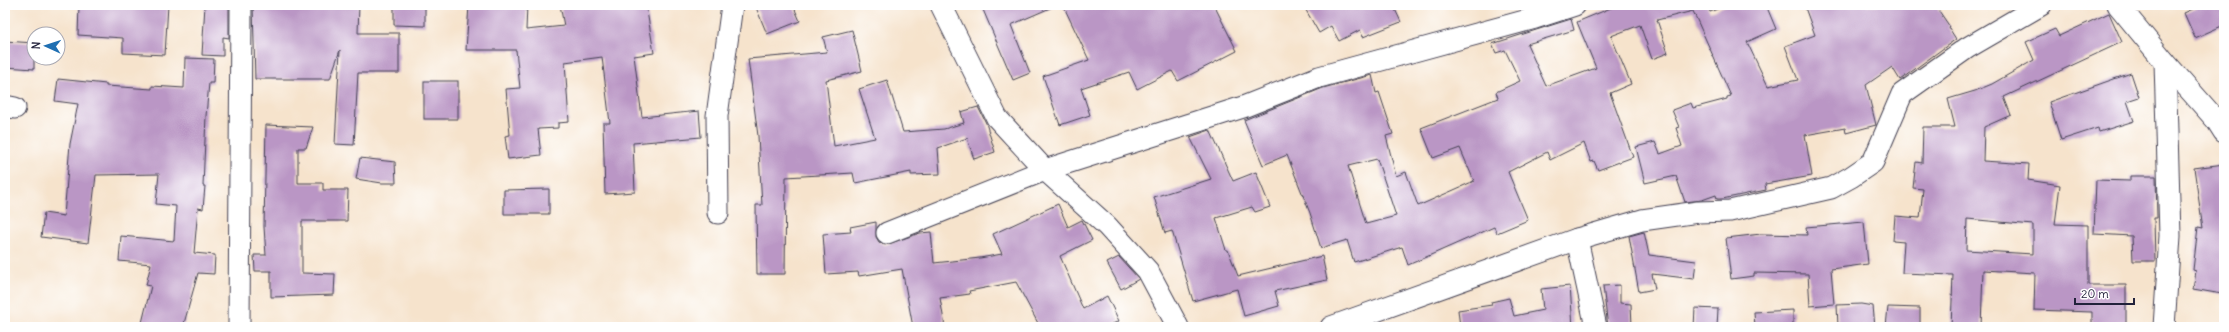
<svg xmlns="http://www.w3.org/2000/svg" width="2229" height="332" font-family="Delius,sans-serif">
<rect width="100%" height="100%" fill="#fff"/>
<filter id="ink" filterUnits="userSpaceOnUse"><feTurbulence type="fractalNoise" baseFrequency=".025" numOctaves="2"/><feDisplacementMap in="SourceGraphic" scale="8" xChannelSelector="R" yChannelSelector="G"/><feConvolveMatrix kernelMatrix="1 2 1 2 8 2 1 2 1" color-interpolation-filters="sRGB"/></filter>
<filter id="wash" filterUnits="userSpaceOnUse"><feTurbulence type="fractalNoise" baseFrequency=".012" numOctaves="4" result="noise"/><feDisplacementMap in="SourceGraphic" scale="16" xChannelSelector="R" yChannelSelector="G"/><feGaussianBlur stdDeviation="0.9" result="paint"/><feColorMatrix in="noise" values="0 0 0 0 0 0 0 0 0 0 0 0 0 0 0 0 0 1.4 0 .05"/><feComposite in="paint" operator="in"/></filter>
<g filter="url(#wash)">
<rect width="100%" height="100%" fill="#f6e3cc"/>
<g id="blocks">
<g fill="#ba96c5" fill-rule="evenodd">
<path d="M79 5H168L165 55 123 53V38L78 35Z"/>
<path d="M205 5H229V38L223 37V56L202 55Z"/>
<path d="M253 5H359L358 33H399V73H358L354 145 335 144 340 50 330 79H255Z"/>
<path d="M394 5H425V26L394 25Z"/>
<path d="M469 5H527L526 30 564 26 560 5H646L654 53 634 56 642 117 699 111 701 137 633 143 635 192 605 194 603 123H610L602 57 565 62 569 122 558 123V128L538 129 541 155 508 159 505 136 510 135 506 89 520 88 516 50H466Z"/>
<path d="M755 5H793L800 21 767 34Z"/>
<path d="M981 5H1057L1011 25 1030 73 1013 80Z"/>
<path d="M1063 5H1214L1237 51 1178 81 1172 71 1137 89 1129 72 1081 88 1090 115 1060 125 1043 76 1089 60Z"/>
<path d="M1303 5H1393L1401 22 1363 37 1360 30 1339 41 1331 26 1319 33Z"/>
<path d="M1618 5H1707L1710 12 1727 5H1766L1776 29 1747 42 1768 86 1798 80 1785 46 1815 35 1804 5H1935L1950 27 1949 28 1956 39 1900 80 1892 67 1866 85 1876 125 1846 133 1845 128 1805 135 1812 176 1765 184 1766 190 1722 199H1717L1716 195 1702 200 1685 202 1676 176 1645 183 1636 147 1655 142 1660 154 1682 146 1676 128 1679 127 1672 110 1691 103 1693 108 1727 99V97L1731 96 1693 11 1657 20 1668 53 1652 59 1640 25 1611 36 1631 84 1610 93 1633 157 1598 170 1594 161 1591 162 1584 143 1550 160 1547 152 1508 172 1528 220 1497 233 1494 227 1408 265 1402 247 1354 262 1347 240 1321 248 1310 213 1287 155 1263 165 1244 120 1323 88 1372 75 1376 93 1379 92 1393 134 1386 136 1396 176 1406 172 1418 206 1474 181 1460 148 1433 158 1421 128 1498 98 1496 92 1520 81 1505 50 1496 53 1492 44 1571 19 1574 30 1527 44 1546 86 1596 68 1577 22ZM1377 159 1396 216 1366 224 1348 166Z"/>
<path d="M2202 5H2224V25L2195 38 2184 13Z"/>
<path d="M2109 13 2122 42 2004 97 2011 115 1984 127 1983 161 2029 164 2028 180 2060 185 2055 224 2088 225V285H2126V327H2092V312L2034 310 2035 273 1983 270 1981 327H1951L1953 275 1902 273 1904 242 1893 241 1895 216 1920 218 1923 189 1913 188 1916 162 1922 163 1923 127H1955L1948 99 1975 91 1992 84 2034 60 2026 42 2055 29 2059 36ZM1967 219 2033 225V254L1966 250Z"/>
<path d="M852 30 862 71 826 80 834 146 875 138 859 89 887 80 903 132 944 129 964 123 961 112 978 107 986 123 995 152 974 159 967 138 938 148 940 174 911 175V172L855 183 853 173 786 177 785 274H757L756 205H762L758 136 748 59 827 52 823 37Z"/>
<path d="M5 41 34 43V69L5 67Z"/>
<path d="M185 58 214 59 213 83H209L206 116 203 186H205L203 209 198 208 194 253 215 255 214 274 198 273 183 327H141L151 286 146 285 151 264 119 261 121 236 174 241 176 206 156 204 159 174 96 175 88 243 41 237 44 213 64 216 70 144 78 104 55 101 58 79 106 84V86L152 89V86L184 88Z"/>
<path d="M2131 73 2139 97 2127 101 2134 121 2099 132 2098 128 2061 140 2049 102Z"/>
<rect x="424" y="81" width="34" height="38"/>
<path d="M266 125 313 127 306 148H298V183H323V190H348L347 221H302V273L335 274 334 295 271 297V271H255L254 255H266L264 227Z"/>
<path d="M1210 130 1233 181 1256 172 1270 207 1255 212 1252 207 1216 218 1226 250H1228L1238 276 1322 256 1327 280 1275 291 1279 306 1244 316 1237 289 1193 301 1172 231 1165 233 1154 197 1211 179 1190 137Z"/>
<path d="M360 158 395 162 396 183H382L356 179Z"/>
<path d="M2224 164V282L2222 294 2193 289 2196 271 2193 270 2198 227 2203 228 2194 168Z"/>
<path d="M2130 176H2156L2157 218H2154L2155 261H2133L2132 236 2094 234 2096 180 2130 181Z"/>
<path d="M549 189V214H504V190Z"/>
<path d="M1058 204 1068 227 1082 220 1092 240 1060 256 1083 309 1107 296 1119 321 1106 327H1040L1016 282 969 291 970 294 940 298 945 327H913L902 269 859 276 858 272 826 274 823 234 851 232 850 227 876 222V237L879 242 885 245 920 233 931 232 934 263 980 258 1002 254 993 234Z"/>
<path d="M1864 222 1868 264 1831 269 1834 304 1810 306 1808 274 1754 273V276L1731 279 1726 238 1761 234 1807 235 1806 227Z"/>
<path d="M1644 232 1649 255 1696 261 1694 279 1652 274 1655 289 1639 292 1629 236Z"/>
<path d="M1119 257 1139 279 1121 289 1107 263Z"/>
<path d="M1620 285V303L1631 304 1632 326 1608 327 1603 286Z"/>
<path d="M1570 286 1573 327H1460L1458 310 1492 305 1491 302 1509 298 1514 316 1543 310 1541 289Z"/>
<path d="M1861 304 1873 306 1875 327H1838L1837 305Z"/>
<path d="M1888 307 1920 308V327H1886Z"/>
<path d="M1695 308 1718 309 1717 327H1694Z"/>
<path d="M1793 310V327H1755L1754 312Z"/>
</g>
</g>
</g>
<g filter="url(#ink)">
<use href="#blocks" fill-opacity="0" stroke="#423f51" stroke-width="1"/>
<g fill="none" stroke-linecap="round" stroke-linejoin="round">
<g stroke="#423f51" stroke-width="23">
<g id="street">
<path d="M941 5 997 118 1045 170 1107 226 1148 271 1178 327"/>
<path d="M2118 5 2165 62 2170 236 2164 327"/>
<path d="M2165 62 2217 121 2224 132"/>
<path d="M5 106 15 108"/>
<path d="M718 213 717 116 732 5"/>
<path d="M887 233 1045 170 1243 107 1319 77 1535 18 1575 5"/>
<path d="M1577 239 1596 327"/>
<path d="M239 327 241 5"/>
<path d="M1331 327 1577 239 1642 220 1698 212 1730 211 1831 188 1851 177 1873 162 1902 94 1967 48 2041 5"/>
</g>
</g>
<use href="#street" stroke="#fff" stroke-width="21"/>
</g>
</g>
<rect width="2229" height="332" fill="none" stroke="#fff" stroke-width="20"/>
<g transform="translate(46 46) rotate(273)"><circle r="19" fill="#ffffff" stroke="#a7a7b1"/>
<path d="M0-3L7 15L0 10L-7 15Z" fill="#1f6fb2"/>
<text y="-6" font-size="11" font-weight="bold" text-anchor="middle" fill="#22223b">N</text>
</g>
<path d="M2075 298v6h59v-6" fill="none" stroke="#22223b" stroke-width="2"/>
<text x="2081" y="298" font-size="12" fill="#22223b" stroke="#ffffff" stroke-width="3" paint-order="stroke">20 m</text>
</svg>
